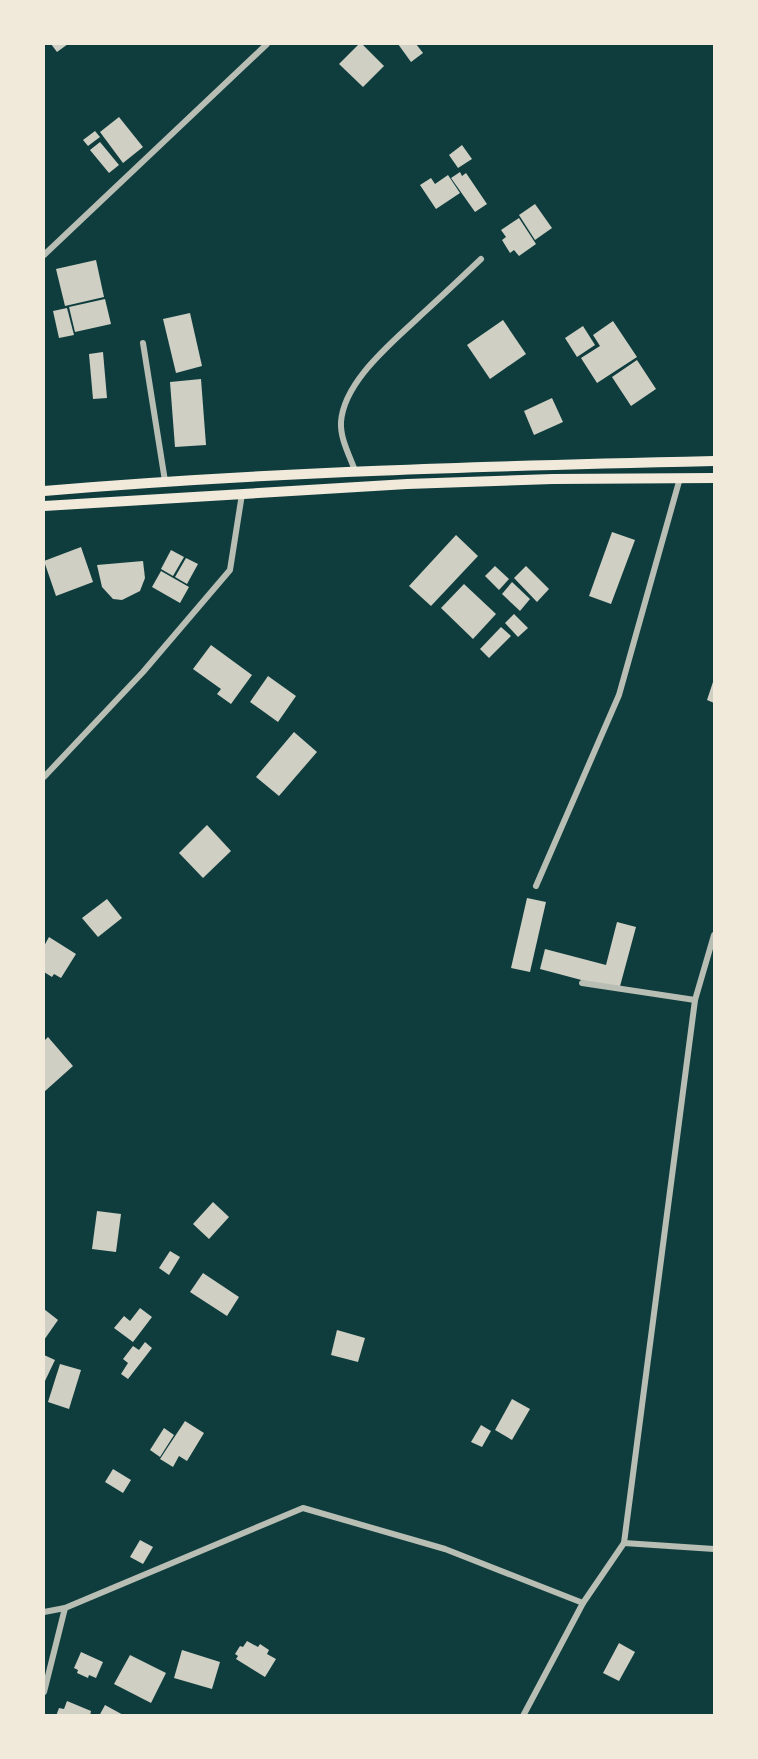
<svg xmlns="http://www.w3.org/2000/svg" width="758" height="1759" font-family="'Sofia Sans Condensed',sans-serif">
<rect width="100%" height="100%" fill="#0f3d3e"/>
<g fill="#cfcfc3">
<path d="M51 44H68L57 52Z"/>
<path d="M359 44H362L384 66 363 87 339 64Z"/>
<path d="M398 44H416L423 53 411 62Z"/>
<path d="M119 117 143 147 123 163 100 132Z"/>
<path d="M95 131 100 137 88 146 83 140Z"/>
<path d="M100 142 119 165 109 173 90 150Z"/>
<path d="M462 145 472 159 458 168 449 155Z"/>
<path d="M460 172 462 176 466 173 487 204 475 212 451 178Z"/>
<path d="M448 175 460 193 436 209 420 185 431 178 435 184Z"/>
<path d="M535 204 552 228 535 240 519 215Z"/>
<path d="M519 218 536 244 519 256 514 250 510 253 502 240 506 237 501 230Z"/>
<path d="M96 260 104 297 65 306 56 269Z"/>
<path d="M105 299 111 324 75 332 69 307Z"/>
<path d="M67 308 74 335 59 338 53 311Z"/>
<path d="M190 313 202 366 176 373 163 319Z"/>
<path d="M503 320 526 354 490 379 467 345Z"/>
<path d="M613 321 637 357 597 383 581 358 600 346 593 335Z"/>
<path d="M583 326 595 345 577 357 565 338Z"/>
<path d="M103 352 107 398 93 399 89 354Z"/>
<path d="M637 360 656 389 631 406 612 377Z"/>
<path d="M201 379 206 445 175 447 170 382Z"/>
<path d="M552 398 563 422 534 435 524 411Z"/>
<path d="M612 532 635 540 611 604 589 596Z"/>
<path d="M456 535 478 556 431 606 409 586Z"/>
<path d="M81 547 93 582 56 596 44 561Z"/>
<path d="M171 550 184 557 173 576 161 569Z"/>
<path d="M186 558 198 564 187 584 175 577Z"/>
<path d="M143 561 145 578 140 591 122 600 113 599 102 587 97 565Z"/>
<path d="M495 566 509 579 499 590 485 576Z"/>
<path d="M526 566 549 589 537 602 514 578Z"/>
<path d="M161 571 189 587 180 603 152 587Z"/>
<path d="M512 582 530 599 520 611 502 594Z"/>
<path d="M464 584 496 614 473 639 441 608Z"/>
<path d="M514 614 528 628 518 637 505 623Z"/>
<path d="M501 627 511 636 489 658 480 649Z"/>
<path d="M211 645 252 675 231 704 217 694 221 689 193 669Z"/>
<path d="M268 676 296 696 278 722 250 702Z"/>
<path d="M714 679V703L707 700Z"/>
<path d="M294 732 317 752 279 796 256 777Z"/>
<path d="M207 825 231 851 203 878 179 853Z"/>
<path d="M527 898 546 902 530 972 511 968Z"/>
<path d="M107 899 122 918 98 937 82 918Z"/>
<path d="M617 922 636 927 619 990 540 969 545 949 606 965Z"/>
<path d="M49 937 76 954 61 978 54 974 52 977 44 972V946Z"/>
<path d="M48 1037 73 1066 44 1092V1041Z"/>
<path d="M213 1202 229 1217 209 1239 193 1224Z"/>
<path d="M97 1211 121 1214 116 1252 92 1249Z"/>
<path d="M170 1251 180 1257 169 1275 159 1268Z"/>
<path d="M203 1273 239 1297 227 1316 190 1292Z"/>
<path d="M140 1308 152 1317 133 1342 114 1328 124 1316 130 1321Z"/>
<path d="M44 1309 58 1320 44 1340Z"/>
<path d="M337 1330 365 1338 358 1362 331 1355Z"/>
<path d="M145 1342 152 1348 128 1379 121 1374 128 1363 123 1359 133 1346 139 1350Z"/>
<path d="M44 1355 55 1360 44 1383Z"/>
<path d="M60 1364 81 1370 69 1409 48 1402Z"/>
<path d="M512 1399 530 1409 512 1440 495 1430Z"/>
<path d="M185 1421 204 1433 187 1461 179 1456 173 1467 160 1459Z"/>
<path d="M481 1425 491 1431 482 1447 471 1442Z"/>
<path d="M164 1428 174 1435 160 1457 150 1450Z"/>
<path d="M113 1469 131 1480 123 1493 105 1482Z"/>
<path d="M140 1540 153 1547 143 1564 130 1557Z"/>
<path d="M247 1641 258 1647 260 1644 269 1650 267 1654 276 1659 265 1677 236 1659 238 1656 235 1654 240 1646 243 1647Z"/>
<path d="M619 1643 635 1652 619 1681 603 1673Z"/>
<path d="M182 1650 220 1662 212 1689 174 1678Z"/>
<path d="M81 1652 103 1662 96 1678 89 1675 88 1678 77 1673 78 1670 74 1668Z"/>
<path d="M130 1655 166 1673 151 1703 114 1684Z"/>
<path d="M67 1701 91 1711 90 1716H56L59 1708 64 1709Z"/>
<path d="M105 1705 125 1716H99Z"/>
</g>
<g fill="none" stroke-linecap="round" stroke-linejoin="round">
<g stroke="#b8beb3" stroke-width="6">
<path d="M44 255 267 44"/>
<path d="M143 343 165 481"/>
<path d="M355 471C350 456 340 439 341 422 344 381 392 343 420 316 441 297 461 278 481 259"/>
<path d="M44 777 143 672 230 570 242 494"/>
<path d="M536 886 619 695 680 478"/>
<path d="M582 983 695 1000"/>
<path d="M624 1543 714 1549"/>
<path d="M44 1612 65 1608 303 1508 445 1549 583 1603 624 1543 695 1000 714 935"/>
<path d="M44 1692 65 1608"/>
<path d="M523 1716 583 1603"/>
</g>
<g stroke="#f1e9da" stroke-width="10">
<path d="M44 491C267 472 490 466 714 461"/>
<path d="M44 506 407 484 553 479 714 478"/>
</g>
</g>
<rect width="758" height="1759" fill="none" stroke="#f1e9da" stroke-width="90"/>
</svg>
